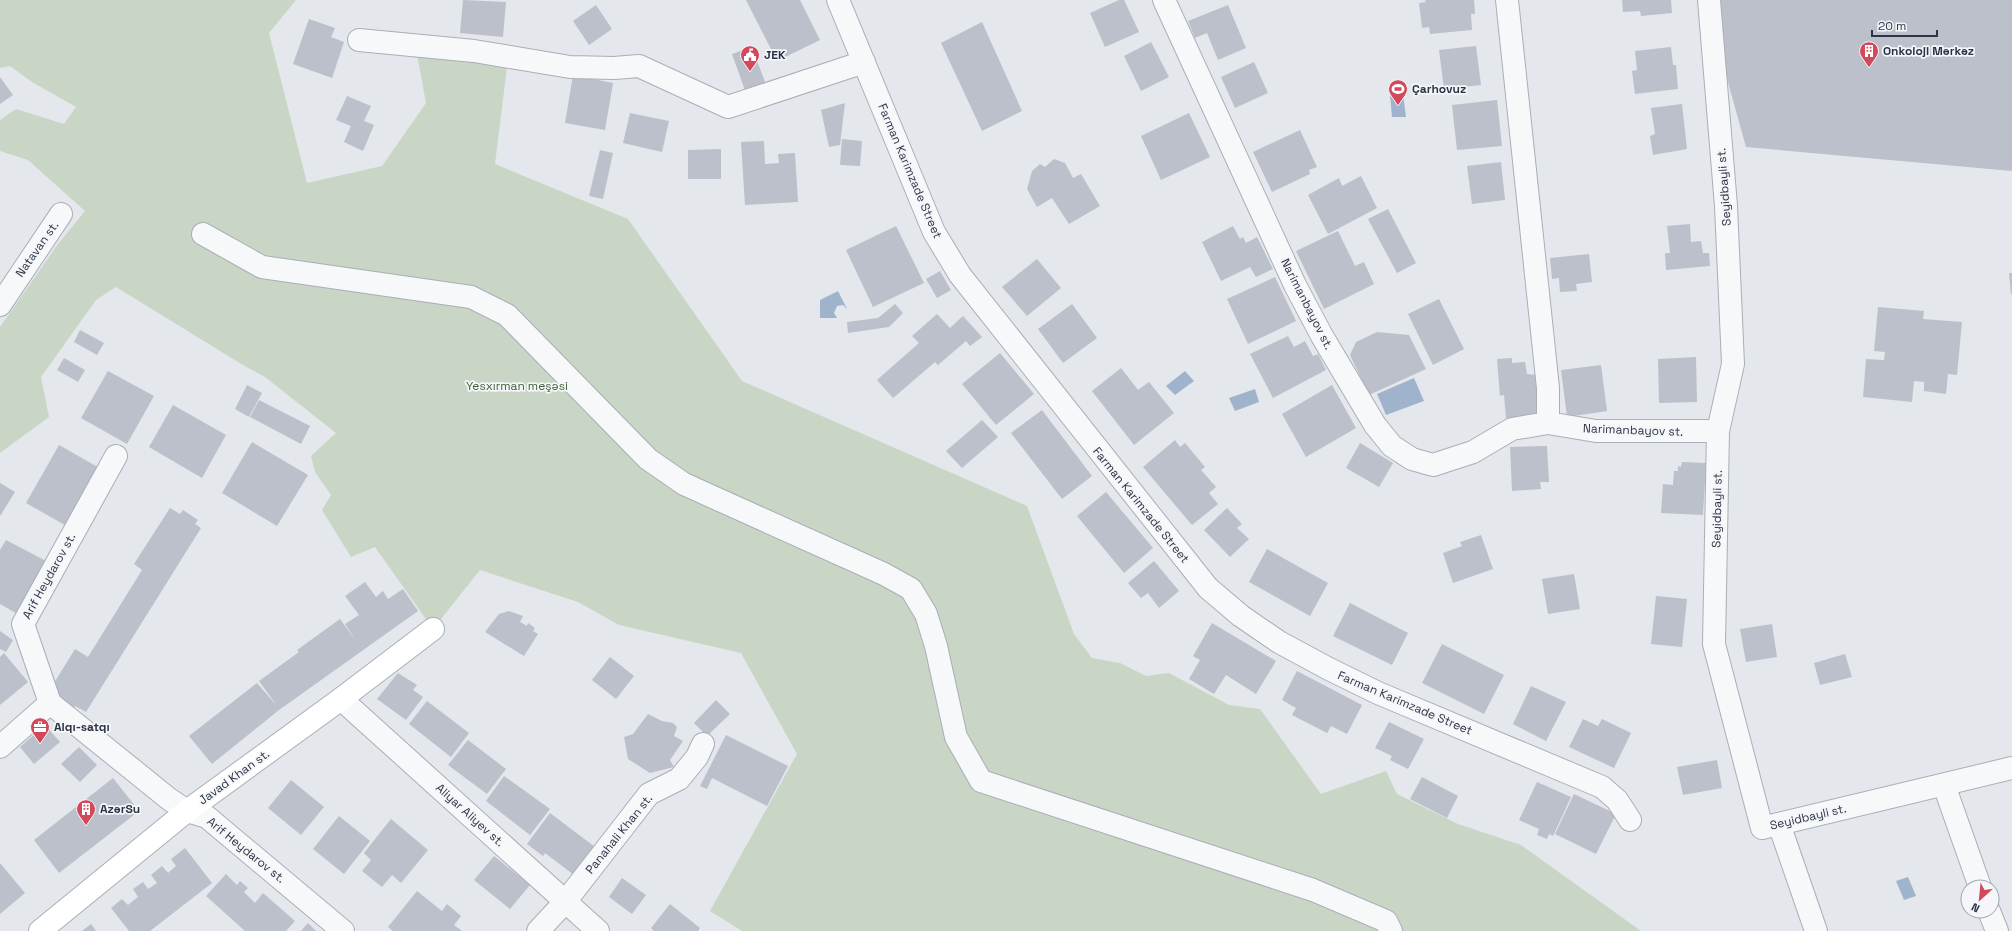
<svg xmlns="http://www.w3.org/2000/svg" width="2012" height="931" font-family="'Space Grotesk',sans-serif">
<rect width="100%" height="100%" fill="#e4e7ec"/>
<path fill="#c9d6c5" d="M0 0H296L269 33 307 183 382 166 426 103 417 54 507 67 495 164 628 219 742 381 1027 506 1074 634 1092 658 1120 663 1146 676 1169 673 1229 705 1260 709 1321 794 1386 771 1397 794 1458 824 1521 845 1641 931H742L710 911 797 754 741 653 619 625 578 602 480 570 433 629 375 547 351 557 322 510 331 495 315 472 311 456 336 433 265 377 243 365 116 287 96 300 41 377 49 417 0 453V327L58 244 85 211 28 160 0 151V120L16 109 64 124 76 107 32 82 10 66 0 68Z"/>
<g fill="#9fb4cc">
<path d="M1403 94 1406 117H1392L1390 95Z"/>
<path d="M838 291 847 309 843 305 837 306 834 313 837 318H820V300Z"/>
<path d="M1185 371 1194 381 1175 395 1166 386Z"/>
<path d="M1414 378 1424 401 1386 415 1377 394Z"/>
<path d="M1255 389 1259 402 1235 411 1229 398Z"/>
<path d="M1908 877 1916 896 1904 900 1896 881Z"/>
</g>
<g fill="#bbc0ca">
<path d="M463 0 506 2 503 37 460 33Z"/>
<path d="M746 0H800L820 40 777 61Z"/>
<path d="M1119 0H1124L1139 32 1105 47 1090 13Z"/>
<path d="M1425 0H1474L1475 14H1471L1472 30 1430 34 1429 27 1422 28 1419 3 1426 2Z"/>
<path d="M1622 0H1671L1672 13 1641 16 1640 11 1623 12Z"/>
<path d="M1719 0H2012V171L1746 147 1729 86 1721 50Z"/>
<path d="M596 5 612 29 589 45 573 21Z"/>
<path d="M1228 5 1246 48 1218 60 1207 33 1195 38 1188 21Z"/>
<path d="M309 19 335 28 331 37 344 42 332 78 293 64Z"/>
<path d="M982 22 1022 111 982 131 941 43Z"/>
<path d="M1151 42 1169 77 1141 91 1124 56Z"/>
<path d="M1476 46 1481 85 1444 89 1439 50Z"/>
<path d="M752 47 768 90 747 96 732 54Z"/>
<path d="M1671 47 1673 65H1676L1678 89 1635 94 1632 71 1637 70 1635 51Z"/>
<path d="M1254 62 1268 93 1235 108 1221 77Z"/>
<path d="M573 75 613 83 605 130 565 123Z"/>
<path d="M0 77 13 95 0 104Z"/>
<path d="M347 96 371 106 364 121 374 125 363 151 344 142 351 126 336 120Z"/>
<path d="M1497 100 1502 146 1457 150 1452 105Z"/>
<path d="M845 103 840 145 829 147 821 110Z"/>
<path d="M1682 104 1687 149 1653 155 1650 136 1655 134 1651 108Z"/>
<path d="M630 113 669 121 662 152 623 143Z"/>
<path d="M1189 113 1210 157 1161 180 1141 136Z"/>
<path d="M1300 130 1317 167 1309 170 1310 174 1272 192 1253 152Z"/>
<path d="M842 139 862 141 860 166 840 165Z"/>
<path d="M764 141 765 164 779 163 778 154 795 153 798 202 745 205 741 142Z"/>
<path d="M721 149V179H688V150Z"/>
<path d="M600 150 613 153 603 199 589 196Z"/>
<path d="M1054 159 1065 163 1073 178 1081 174 1100 206 1069 224 1052 198 1037 207 1027 189 1032 171 1040 164 1045 167Z"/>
<path d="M1501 162 1505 200 1472 204 1467 166Z"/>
<path d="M1361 176 1377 208 1328 234 1308 195 1339 178 1342 186Z"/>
<path d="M1388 209 1416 263 1397 273 1368 219Z"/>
<path d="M1690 224 1691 242 1701 241 1703 253H1709L1710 266 1666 270 1665 253H1670L1667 226Z"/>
<path d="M896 226 924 283 873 307 846 250Z"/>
<path d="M1233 226 1240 239 1243 237 1246 243 1257 237 1273 269 1256 277 1250 267 1221 281 1202 242Z"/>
<path d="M1338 231 1355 266 1364 262 1374 284 1324 309 1296 251Z"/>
<path d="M1589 254 1592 282 1576 284 1577 291 1560 292 1559 278 1552 279 1550 258Z"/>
<path d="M1037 259 1061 288 1027 316 1002 287Z"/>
<path d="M940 271 951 290 937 298 926 279Z"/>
<path d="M2009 273H2012V294H2011Z"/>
<path d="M1275 277 1296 321 1248 344 1227 299Z"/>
<path d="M1439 299 1464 349 1433 365 1408 314Z"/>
<path d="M895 304 903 313 889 327 848 333 847 322 878 318Z"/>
<path d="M1072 304 1097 338 1063 363 1038 329Z"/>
<path d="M1878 307 1924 311 1923 319 1962 322 1957 375 1948 374 1946 394 1924 391V382L1914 381 1912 402 1863 397 1866 359 1884 360 1885 352 1874 351Z"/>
<path d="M937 314 950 328 963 316 982 337 970 346 966 341 938 365 935 362 893 398 877 380 919 343 912 336Z"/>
<path d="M80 330 104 343 97 355 74 342Z"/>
<path d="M1377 332 1409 335 1426 369 1369 395 1350 355 1356 342Z"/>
<path d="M1288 336 1294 347 1305 341 1313 356 1318 354 1326 370 1273 398 1250 354Z"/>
<path d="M1000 353 1034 394 996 425 962 384Z"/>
<path d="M1696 357 1697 402 1659 403 1658 359Z"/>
<path d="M64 358 85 370 78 382 57 370Z"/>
<path d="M1512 358V363L1525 362 1527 374 1536 375 1540 388 1536 389 1538 417 1506 418 1504 395 1500 396 1497 359Z"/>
<path d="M1601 365 1607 411 1567 417 1561 370Z"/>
<path d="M1121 368 1138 390 1149 382 1174 413 1134 445 1092 391Z"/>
<path d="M108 371 154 396 127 444 81 418Z"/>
<path d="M247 385 262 393 249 417 235 409Z"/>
<path d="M1332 385 1356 428 1306 457 1282 414Z"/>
<path d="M259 400 310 426 301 444 250 417Z"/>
<path d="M173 405 226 435 202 478 149 447Z"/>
<path d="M1042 410 1092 476 1062 499 1011 433Z"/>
<path d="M982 420 998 437 962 468 946 451Z"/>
<path d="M1175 440 1180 447 1185 443 1205 467 1201 470 1216 487 1209 493 1218 504 1192 525 1143 467Z"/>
<path d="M252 442 308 475 277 526 222 493Z"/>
<path d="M1360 443 1393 463 1379 487 1346 468Z"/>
<path d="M59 445 103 470 70 528 26 503Z"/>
<path d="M1547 446 1549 482H1540L1541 489 1512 491 1510 447Z"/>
<path d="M1682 462 1706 463 1703 515 1661 513 1663 484 1673 485 1674 471H1678V466L1681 467Z"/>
<path d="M0 483 15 492 0 516Z"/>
<path d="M1106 492 1153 548 1124 573 1077 516Z"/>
<path d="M170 508 180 514 183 510 198 520 195 524 201 528 86 712 75 706 73 709 56 698 59 693 51 688 75 649 88 657 142 570 134 564Z"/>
<path d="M1227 508 1242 524 1237 528 1249 539 1230 557 1204 530Z"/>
<path d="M1481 535 1493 569 1453 583 1443 553 1462 546 1460 542Z"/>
<path d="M6 540 48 562 19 615 0 604V550Z"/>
<path d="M1267 549 1328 583 1310 616 1249 582Z"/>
<path d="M1154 561 1179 591 1159 608 1148 593 1141 598 1128 583Z"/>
<path d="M1574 574 1580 609 1548 614 1542 579Z"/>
<path d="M365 582 376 597 383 591 388 599 403 589 418 611 279 710 212 764 189 736 257 683 277 706 259 681 299 652 297 650 340 619 356 641 345 624 359 615 345 596Z"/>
<path d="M1656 596 1687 599 1682 647 1651 644Z"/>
<path d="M1350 603 1408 633 1392 665 1333 636Z"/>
<path d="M509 611 523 616 520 622 527 626 528 623 535 628 533 631 538 634 524 656 485 632 499 614Z"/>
<path d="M1212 623 1276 661 1256 694 1226 675 1214 694 1189 679 1200 660 1193 656Z"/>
<path d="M1772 624 1777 657 1746 662 1740 629Z"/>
<path d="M0 631 13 640 6 652 0 649Z"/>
<path d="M1442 644 1504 675 1484 714 1422 683Z"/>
<path d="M4 653 28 682 0 705V657Z"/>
<path d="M1845 654 1852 677 1820 685 1814 663Z"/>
<path d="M610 657 634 676 616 699 592 680Z"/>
<path d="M1297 671 1362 705 1347 734 1331 726 1327 733 1292 715 1296 708 1282 700Z"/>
<path d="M398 673 417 685 413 690 423 697 406 720 377 699Z"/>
<path d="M1531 686 1566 702 1546 741 1513 724Z"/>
<path d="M716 700 730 714 707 736 694 723Z"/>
<path d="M427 701 469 733 451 757 409 724Z"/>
<path d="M648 714 662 721 673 723 677 727 674 736 683 741 670 760 674 767 650 773 628 759 624 737 633 734Z"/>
<path d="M1583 719 1598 726 1602 719 1631 733 1614 768 1569 747Z"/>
<path d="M1389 722 1424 739 1408 769 1390 760 1392 756 1375 748Z"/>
<path d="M45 725 60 742 34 764 20 747Z"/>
<path d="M726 735 788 766 767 806 712 778 707 789 700 786Z"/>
<path d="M468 740 506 769 487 794 448 765Z"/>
<path d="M79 747 97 765 80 782 61 764Z"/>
<path d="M1717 760 1722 788 1683 795 1677 767Z"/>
<path d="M504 776 550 809 530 835 486 801Z"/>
<path d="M1422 777 1458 796 1447 818 1410 799Z"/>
<path d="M113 778 139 811 59 873 34 840Z"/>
<path d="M291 780 324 807 301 835 268 808Z"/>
<path d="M1537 782 1571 797 1553 836 1549 834 1547 839 1537 835 1539 829 1519 820Z"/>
<path d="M1574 794 1616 814 1596 854 1555 834Z"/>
<path d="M550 813 595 847 574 875 545 853 543 856 527 844Z"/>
<path d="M339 816 370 841 344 874 313 849Z"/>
<path d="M391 819 428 850 401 883 392 875 382 887 362 871 371 860 364 853Z"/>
<path d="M185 848 212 883 150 931H129L111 908 122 899 128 905 138 897 133 889 143 882 148 889 157 883 151 875 162 866 168 873 176 866 171 859Z"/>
<path d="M494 856 530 885 510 909 474 880Z"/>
<path d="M0 863 25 893 0 914Z"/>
<path d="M226 874 237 885 240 881 248 888 244 892 255 903 263 893 295 921 286 931H245L206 896Z"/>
<path d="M622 878 646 895 632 914 609 897Z"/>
<path d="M417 891 442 911 447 904 461 916 454 925 462 931H393L388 927Z"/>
<path d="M670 904 700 928 698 931H654L651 928Z"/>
<path d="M308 923 316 931H301Z"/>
<path d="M91 924 96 931H82Z"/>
</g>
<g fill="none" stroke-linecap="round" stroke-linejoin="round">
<g stroke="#a9aeb7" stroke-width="24">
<g id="street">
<path d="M838 0 934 232 960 275 1208 588 1241 616 1279 642 1329 669 1378 693 1602 787 1617 800 1630 820"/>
<path d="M1164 0 1295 285 1322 336 1375 425 1392 446 1412 459 1433 465 1473 452 1512 429 1548 423"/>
<path d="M1507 0 1548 388V423L1596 431H1718"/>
<path d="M1709 0 1726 206 1733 364 1718 431 1714 644 1762 828 2012 768"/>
<path d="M359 40 474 51 570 67 614 68 639 66 728 107 864 62"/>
<path d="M203 234 262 267 471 297 507 315 648 459 684 484 884 574 911 589 926 614 936 646 956 737 981 781 1313 890 1386 921 1391 931"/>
<path d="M0 305 61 214"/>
<path d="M341 699 598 931"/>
<path d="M50 703 169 799 187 811 207 817 343 931"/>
<path d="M0 747 50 703 23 624 116 456"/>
<path d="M1944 785 1980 887"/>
<path d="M1779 824 1816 931"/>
<path d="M1989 911 1997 931"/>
<path d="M538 931 565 902 649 794 679 779 697 757 703 744"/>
</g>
</g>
<g stroke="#a9aeb7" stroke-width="24">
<path id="secondary" d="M40 931 187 811 341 699 433 629"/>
</g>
<use href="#street" stroke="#f7f8fa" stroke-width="22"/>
<use href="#secondary" stroke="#fff" stroke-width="22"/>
</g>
<defs>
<g id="building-pin" transform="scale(1)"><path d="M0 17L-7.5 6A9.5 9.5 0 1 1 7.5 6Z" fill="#d1495b" stroke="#f4f6f9"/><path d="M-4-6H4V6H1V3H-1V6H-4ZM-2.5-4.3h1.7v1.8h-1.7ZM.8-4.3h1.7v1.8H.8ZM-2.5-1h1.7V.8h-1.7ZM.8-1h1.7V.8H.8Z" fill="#fff"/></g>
<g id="civic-pin" transform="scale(1)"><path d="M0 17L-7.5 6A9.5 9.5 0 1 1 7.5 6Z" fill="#d1495b" stroke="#f4f6f9"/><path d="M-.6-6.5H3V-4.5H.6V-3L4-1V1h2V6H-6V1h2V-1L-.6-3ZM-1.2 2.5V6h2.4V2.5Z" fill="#fff"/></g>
<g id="stadium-pin" transform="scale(1)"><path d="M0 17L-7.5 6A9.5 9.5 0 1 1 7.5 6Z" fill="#d1495b" stroke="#f4f6f9"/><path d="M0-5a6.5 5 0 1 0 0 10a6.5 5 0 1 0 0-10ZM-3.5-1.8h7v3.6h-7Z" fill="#fff"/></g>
<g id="office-pin" transform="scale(1)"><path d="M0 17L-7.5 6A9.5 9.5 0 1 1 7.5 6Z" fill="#d1495b" stroke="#f4f6f9"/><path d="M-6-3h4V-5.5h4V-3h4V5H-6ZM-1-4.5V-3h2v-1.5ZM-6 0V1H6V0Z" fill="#fff"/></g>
</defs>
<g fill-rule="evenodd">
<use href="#building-pin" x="1869" y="51"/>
<use href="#civic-pin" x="750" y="55"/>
<use href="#stadium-pin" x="1398" y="89"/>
<use href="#office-pin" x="40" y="727"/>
<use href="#building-pin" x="86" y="809"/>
</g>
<g text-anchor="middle" stroke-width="3.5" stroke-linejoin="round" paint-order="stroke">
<g font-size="12" font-weight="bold" fill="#2b3445" stroke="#f4f6f9" text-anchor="start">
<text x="1883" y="55">Onkoloji Mərkəz</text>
<text x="764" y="59">JEK</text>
<text x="1412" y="93">Çarhovuz</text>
<text x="54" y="731">Alqı-satqı</text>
<text x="100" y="813">AzərSu</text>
</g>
<g font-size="12" fill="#2b3445" stroke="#f4f6f9">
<text transform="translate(910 171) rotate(67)" y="4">Farman Karimzade Street</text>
<text transform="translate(1724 187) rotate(-94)" y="4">Seyidbayli st.</text>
<text transform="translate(37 249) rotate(-55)" y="4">Natavan st.</text>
<text transform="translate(1307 304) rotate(63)" y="4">Narimanbayov st.</text>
<text transform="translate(1633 430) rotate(2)" y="4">Narimanbayov st.</text>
<text transform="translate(1141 505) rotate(51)" y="4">Farman Karimzade Street</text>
<text transform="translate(1717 509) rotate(-89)" y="4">Seyidbayli st.</text>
<text transform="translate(49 576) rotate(-61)" y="4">Arif Heydarov st.</text>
<text transform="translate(1405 703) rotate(23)" y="4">Farman Karimzade Street</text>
<text transform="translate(234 777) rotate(-36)" y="4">Javad Khan st.</text>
<text transform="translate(470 815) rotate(42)" y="4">Aliyar Aliyev st.</text>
<text transform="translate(1808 817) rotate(-13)" y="4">Seyidbayli st.</text>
<text transform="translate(619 834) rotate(-51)" y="4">Panahali Khan st.</text>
<text transform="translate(246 850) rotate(39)" y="4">Arif Heydarov st.</text>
</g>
<g font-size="12" fill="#3f6138" stroke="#f4f6f9">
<text x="517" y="390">Yesxırman meşəsi</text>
</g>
</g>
<g transform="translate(1980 899) rotate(207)"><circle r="19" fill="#f4f6f9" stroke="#a4a8b1"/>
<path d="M0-3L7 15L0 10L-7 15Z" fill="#d1495b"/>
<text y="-6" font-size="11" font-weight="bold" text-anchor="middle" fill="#2b3445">N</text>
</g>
<path d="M1872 30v6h65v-6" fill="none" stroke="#2b3445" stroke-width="2"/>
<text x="1878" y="30" font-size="12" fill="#2b3445" stroke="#f4f6f9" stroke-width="3" paint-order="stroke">20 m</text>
</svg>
